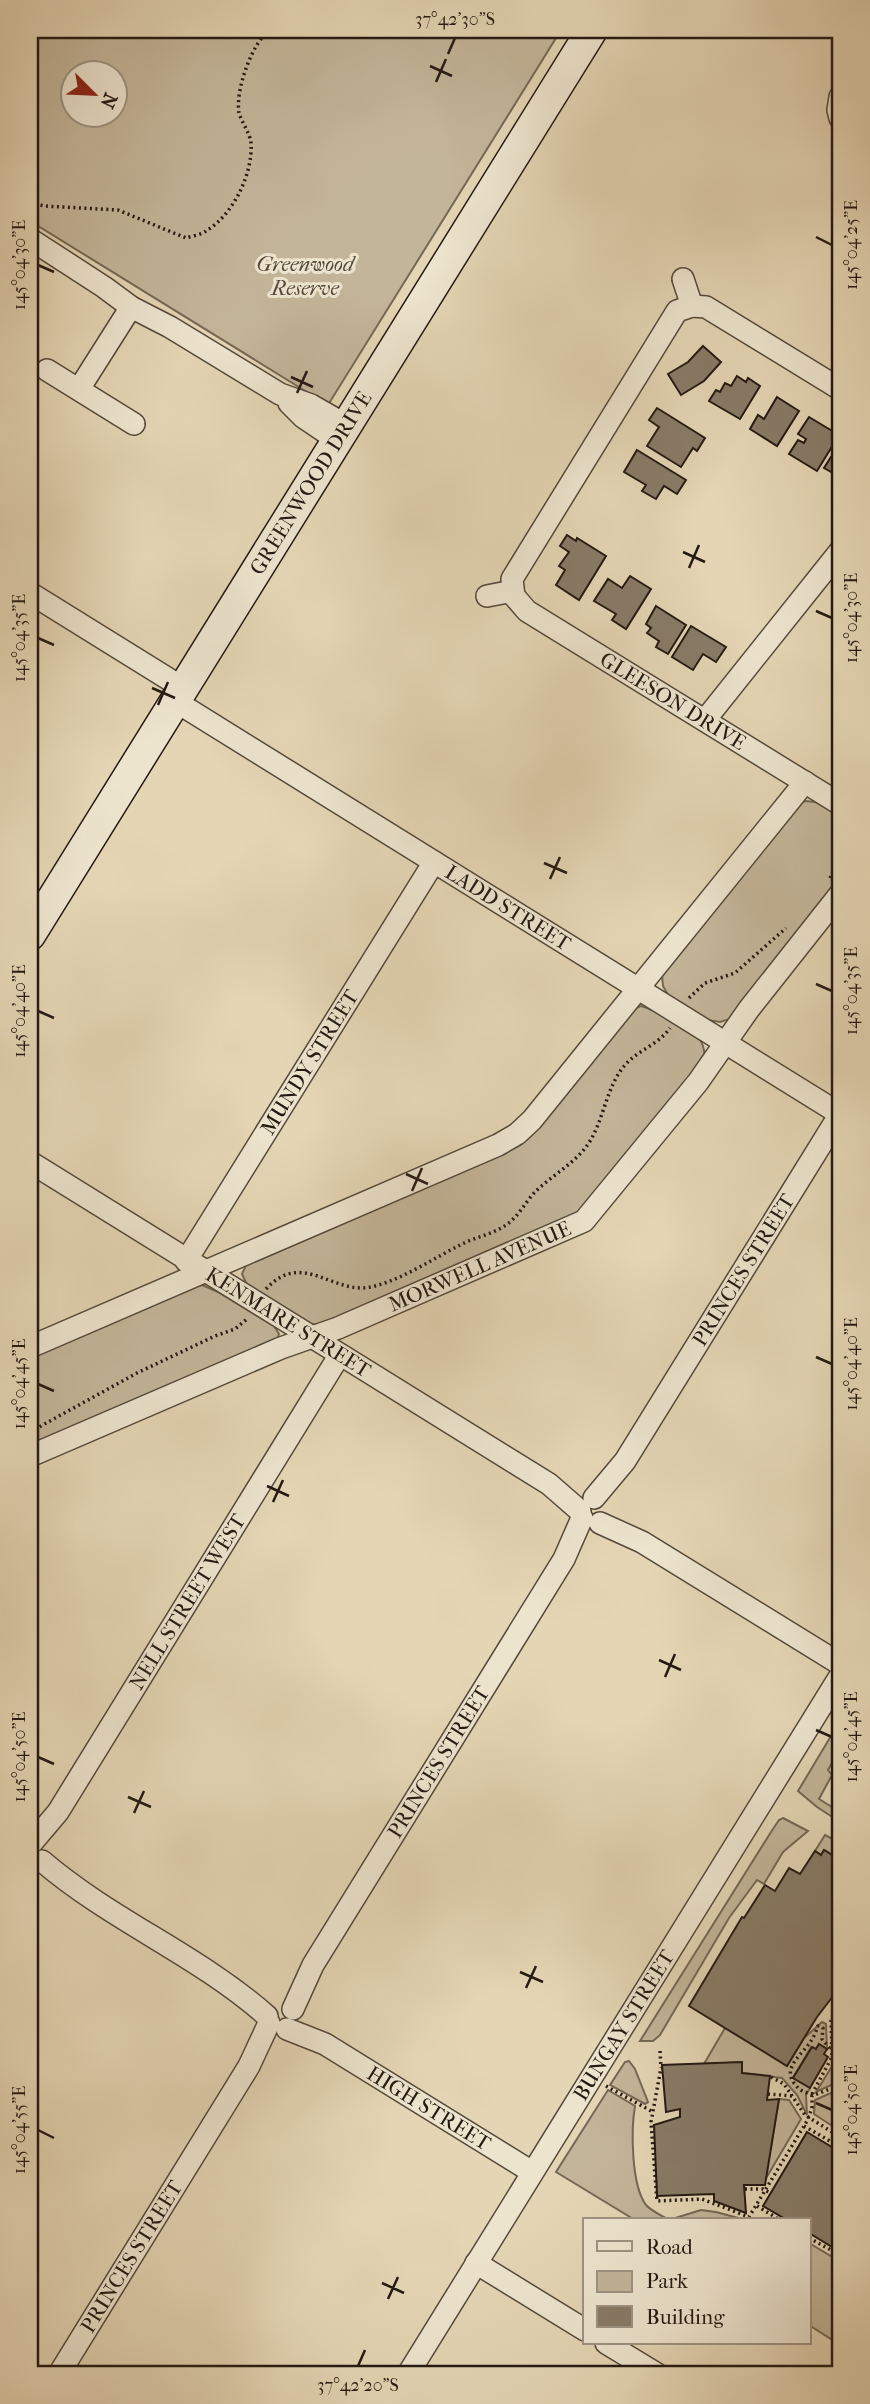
<svg xmlns="http://www.w3.org/2000/svg" width="870" height="2404" font-family="'IM FELL French Canon',serif">
<rect width="100%" height="100%" fill="#e4d5b4"/>
<filter id="stains"><feTurbulence type="fractalNoise" baseFrequency=".00286" numOctaves="4"/><feColorMatrix values="0 0 0 0 .2 0 0 0 0 .09 0 0 0 0 .02 0 0 0 .5 -.17"/></filter>
<radialGradient id="worn" r=".72"><stop offset=".6" stop-color="#630" stop-opacity="0"/><stop offset="1" stop-color="#630" stop-opacity=".3"/></radialGradient>
<g fill="#c3b599" stroke="#746856" stroke-width="2" fill-rule="evenodd">
<path d="M30 30H561L328 405 30 221ZM74 74H116V116H74Z"/>
<path d="M805 801 816 802 840 816V883L734 1014 730 1019 720 1022 708 1020 668 995 663 986 662 975 799 803Z"/>
<path d="M641 1006C655 1010 692 1029 700 1040 704 1045 704 1051 705 1057L578 1217 318 1325 311 1324 247 1285 242 1274 247 1263 502 1151 633 1009Z"/>
<path d="M202 1285 218 1292 274 1326 279 1334 277 1340 30 1449V1356L193 1286Z"/>
<path d="M840 1721V1749L828 1770 832 1775 819 1799 840 1812V1822L817 1807 798 1791Z"/>
<path d="M783 1818 808 1831 783 1852 764 1884 757 1880 729 1918 660 2035 653 2041H640L771 1832 779 1820Z"/>
<path d="M825 1835 840 1843V1860L825 1850 821 1855 815 1851Z"/>
<path d="M840 2009V2058L837 2057C835 2041 833 2025 838 2010Z"/>
<path d="M822 2022 826 2024 827 2049 819 2044 816 2049 811 2047 793 2078 810 2088 806 2095 807 2115 797 2095 782 2078 742 2073V2062L704 2064 725 2028 803 2039Z"/>
<path d="M629 2061 635 2069 648 2102 645 2104 610 2085 625 2062Z"/>
<path d="M834 2063 840 2066V2081L816 2092Z"/>
<path d="M840 2089V2131L814 2114 815 2100Z"/>
<path d="M608 2090 635 2106C631 2129 631 2185 646 2205 651 2211 663 2216 669 2220L701 2210 716 2212 746 2220H635L556 2172Z"/>
<path d="M779 2099 789 2100 801 2119 765 2180Z"/>
<path d="M809 2243 834 2258C841 2282 848 2319 834 2341L809 2325Z"/>
</g>
<g fill="#887b67" stroke="#241a13" stroke-width="2">
<path d="M703 346 721 362 704 381 681 395 668 374 688 362Z"/>
<path d="M737 376 746 382 748 378 760 386 740 419 709 401 716 390 720 392 725 383 731 386Z"/>
<path d="M777 397 799 411 777 446 750 429 758 415 764 419Z"/>
<path d="M657 408 705 438 697 451 693 448 681 467 647 446 659 427 649 420Z"/>
<path d="M809 417 839 435 817 471 789 454 798 440 804 443 806 439 798 434Z"/>
<path d="M840 443V477L824 468Z"/>
<path d="M637 450 686 480 677 494 664 486 656 499 642 491 646 485 624 472Z"/>
<path d="M567 535 576 541 577 538 606 556 579 600 556 585 565 570 559 566 569 552 560 546Z"/>
<path d="M630 576 651 589 626 629 612 620 616 614 594 601 608 579 622 588Z"/>
<path d="M656 606 686 625 668 654 656 647 659 641 647 633 651 628 646 624Z"/>
<path d="M691 626 726 647 716 662 703 654 693 670 672 657Z"/>
<path d="M824 1850 840 1860V1987L817 2017 787 2066 689 2006 742 1917 744 1918 765 1885 775 1891 789 1868 800 1874 815 1851 821 1855Z"/>
<path d="M819 2044 827 2049 824 2054 828 2057 810 2088 793 2078 812 2047 816 2049Z"/>
<path d="M742 2062V2073L770 2076 767 2100 779 2099 765 2185H744L746 2213 714 2201V2194L657 2196 654 2125 680 2117V2109L666 2112 662 2065Z"/>
<path d="M807 2132 840 2152V2244L837 2250 809 2233V2220H787L763 2206Z"/>
</g>
<g fill="none" stroke-linecap="round" stroke-linejoin="round">
<g stroke="#54493b" stroke-width="24">
<g id="street">
<path d="M840 97 838 110 840 118"/>
<path d="M30 239 104 287 131 307 170 327 280 394 311 405 346 425"/>
<path d="M683 279 692 306"/>
<path d="M47 370 134 424"/>
<path d="M79 389 131 307"/>
<path id="s1" d="M840 389 706 307 692 306 677 311 512 579 514 596 527 611 840 804"/>
<path d="M289 403 303 417 337 440"/>
<path d="M30 593 183 688"/>
<path d="M487 596 513 591"/>
<path id="s2" d="M175 701 840 1114"/>
<path d="M705 720 840 551"/>
<path id="s3" d="M30 1162 549 1484 580 1511"/>
<path id="s4" d="M186 1261 434 862"/>
<path d="M30 1347 498 1145 517 1134 532 1120 805 782"/>
<path id="s5" d="M30 1456 281 1348 338 1328 584 1221 698 1082 749 1009 840 894"/>
<path id="s6" d="M594 1498 625 1461 840 1114"/>
<path d="M600 1523 642 1542 840 1664"/>
<path id="s7" d="M30 1845 58 1812 339 1356"/>
<path d="M42 1861C112 1921 198 1955 267 2016"/>
<path id="s8" d="M293 2009 313 1965 564 1559 582 1518"/>
<path id="s9" d="M287 2029 325 2044 532 2172"/>
<path d="M476 2263 585 2330"/>
<path d="M606 2343 657 2374"/>
<path id="s10" d="M59 2374 249 2066 269 2023"/>
<path id="s11" d="M408 2374 840 1676"/>
</g>
</g>
<g stroke="#241a13" stroke-width="33">
<g id="secondary">
<path id="s12" d="M30 935 592 30"/>
</g>
</g>
<g stroke="#241a13" stroke-width="3.5" stroke-dasharray="2 3.5" stroke-linecap="butt">
<path d="M30 202 44 206 118 210 186 238C192 236 201 235 206 231 233 215 253 174 251 143 250 133 242 123 239 113 235 91 252 42 270 30"/>
<path d="M830 878 835 867 840 826"/>
<path d="M689 998 705 983 735 973 786 928"/>
<path d="M266 1289C304 1248 334 1298 375 1286 405 1278 434 1258 462 1244 476 1237 493 1234 506 1225 518 1217 525 1203 534 1193 550 1177 572 1165 586 1147 604 1123 605 1088 625 1065 638 1050 658 1045 670 1028"/>
<path d="M30 1432 137 1373 215 1336 235 1329 247 1319"/>
<path d="M660 2051 661 2068"/>
<path d="M832 2057 840 2062"/>
<path d="M663 2068H661L651 2122 657 2201 702 2199 749 2217 807 2121 812 2108V2096L840 2085"/>
<path d="M771 2077 784 2084 805 2115 840 2137"/>
<path d="M606 2086 653 2112"/>
<path d="M768 2094 793 2096"/>
<path d="M812 2094 832 2057 831 2021 835 2009"/>
<path d="M813 2094C804 2093 799 2090 794 2083 782 2067 803 2054 811 2041 814 2037 816 2031 818 2026L823 2028 822 2039 832 2051"/>
<path d="M804 2126 840 2147"/>
<path d="M745 2189H763L770 2193"/>
<path d="M757 2206 780 2220"/>
<path d="M809 2238 840 2255"/>
</g>
<use href="#street" stroke="#ede4ce" stroke-width="21"/>
<use href="#secondary" stroke="#ede4ce" stroke-width="30"/>
</g>
<path fill="none" stroke="#241a13" stroke-width="2.5" d="M448 54 455 38M430 66 452 76M436 82 446 59M816 237 832 245M38 265 54 272M291 377 313 387M297 393 307 371M683 552 705 562M689 568 699 545M816 611 832 618M38 638 54 645M152 688 175 698M158 705 168 682M544 863 567 873M550 879 560 857M816 984 832 991M38 1011 54 1018M406 1174 428 1184M412 1191 422 1168M816 1357 832 1364M38 1384 54 1391M267 1486 289 1496M273 1502 283 1480M659 1660 681 1670M665 1677 675 1654M816 1730 832 1737M38 1757 54 1764M128 1797 151 1807M134 1813 144 1791M520 1972 543 1982M526 1988 536 1966M816 2103 832 2110M38 2130 54 2138M382 2283 404 2293M388 2299 398 2277M358 2366 365 2350"/>
<g text-anchor="middle" stroke-width="6" stroke-linejoin="round" paint-order="stroke">
<g font-size="21" font-style="italic" fill="#54483b" stroke="#ede4ce">
<text x="305" y="271">Greenwood<tspan x="305" dy="24">Reserve</tspan></text>
</g>
<g font-size="21" fill="#241a13" stroke="#ede4ce">
<text dy="7" stroke="none"><textPath href="#s12" startOffset="532">GREENWOOD DRIVE</textPath></text>
<text dy="7" stroke="none"><textPath href="#s1" startOffset="710">GLEESON DRIVE</textPath></text>
<text dy="7" stroke="none"><textPath href="#s2" startOffset="392">LADD STREET</textPath></text>
<text dy="7" stroke="none"><textPath href="#s4" startOffset="234">MUNDY STREET</textPath></text>
<text dy="7" stroke="none"><textPath href="#s5" startOffset="488">MORWELL AVENUE</textPath></text>
<text dy="7" stroke="none"><textPath href="#s6" startOffset="273">PRINCES STREET</textPath></text>
<text dy="7" stroke="none"><textPath href="#s3" startOffset="304">KENMARE STREET</textPath></text>
<text dy="7" stroke="none"><textPath href="#s7" startOffset="290">NELL STREET WEST</textPath></text>
<text dy="7" stroke="none"><textPath href="#s8" startOffset="287">PRINCES STREET</textPath></text>
<text dy="7" stroke="none"><textPath href="#s11" startOffset="410">BUNGAY STREET</textPath></text>
<text dy="7" stroke="none"><textPath href="#s9" startOffset="163">HIGH STREET</textPath></text>
<text dy="7" stroke="none"><textPath href="#s10" startOffset="138">PRINCES STREET</textPath></text>
</g>
</g>
<rect width="870" height="2404" fill="none" stroke="#e4d5b4" stroke-width="77"/>
<rect x="583" y="2218" width="228" height="126" fill="#ede4ce" stroke="#9d9383" stroke-width="2"/>
<rect x="597" y="2241" width="35" height="10" fill="#ede4ce" stroke="#9d9383" stroke-width="2"/>
<text x="646" y="2254" font-size="21" fill="#241a13">Road</text>
<rect x="597" y="2271" width="35" height="21" fill="#c3b599" stroke="#9d9383" stroke-width="2"/>
<text x="646" y="2288" font-size="21" fill="#241a13">Park</text>
<rect x="597" y="2306" width="35" height="21" fill="#887b67" stroke="#9d9383" stroke-width="2"/>
<text x="646" y="2324" font-size="21" fill="#241a13">Building</text>
<g transform="translate(94 94) rotate(114)"><circle r="33" fill="#ede4ce" stroke="#9d9383" stroke-width="2"/>
<path d="M0-5L12 26L0 18L-12 26Z" fill="#8f2418"/>
<text y="-10" font-size="19" font-weight="bold" text-anchor="middle" fill="#241a13">N</text>
</g>
<rect x="38" y="38" width="794" height="2328" fill="none" stroke="#241a13" stroke-width="2.5"/>
<g font-size="18" text-anchor="middle" fill="#241a13">
<text x="455" y="25">37°42'30"S</text>
<text transform="translate(851 245) rotate(-90)" y="6">145°04'25"E</text>
<text transform="translate(19 265) rotate(-90)" y="6">145°04'30"E</text>
<text transform="translate(851 618) rotate(-90)" y="6">145°04'30"E</text>
<text transform="translate(19 638) rotate(-90)" y="6">145°04'35"E</text>
<text transform="translate(851 991) rotate(-90)" y="6">145°04'35"E</text>
<text transform="translate(19 1011) rotate(-90)" y="6">145°04'40"E</text>
<text transform="translate(851 1364) rotate(-90)" y="6">145°04'40"E</text>
<text transform="translate(19 1384) rotate(-90)" y="6">145°04'45"E</text>
<text transform="translate(851 1737) rotate(-90)" y="6">145°04'45"E</text>
<text transform="translate(19 1757) rotate(-90)" y="6">145°04'50"E</text>
<text transform="translate(851 2110) rotate(-90)" y="6">145°04'50"E</text>
<text transform="translate(19 2130) rotate(-90)" y="6">145°04'55"E</text>
<text x="358" y="2391">37°42'20"S</text>
</g>
<rect width="100%" height="100%" filter="url(#stains)"/>
<rect width="100%" height="100%" fill="url(#worn)"/>
</svg>
